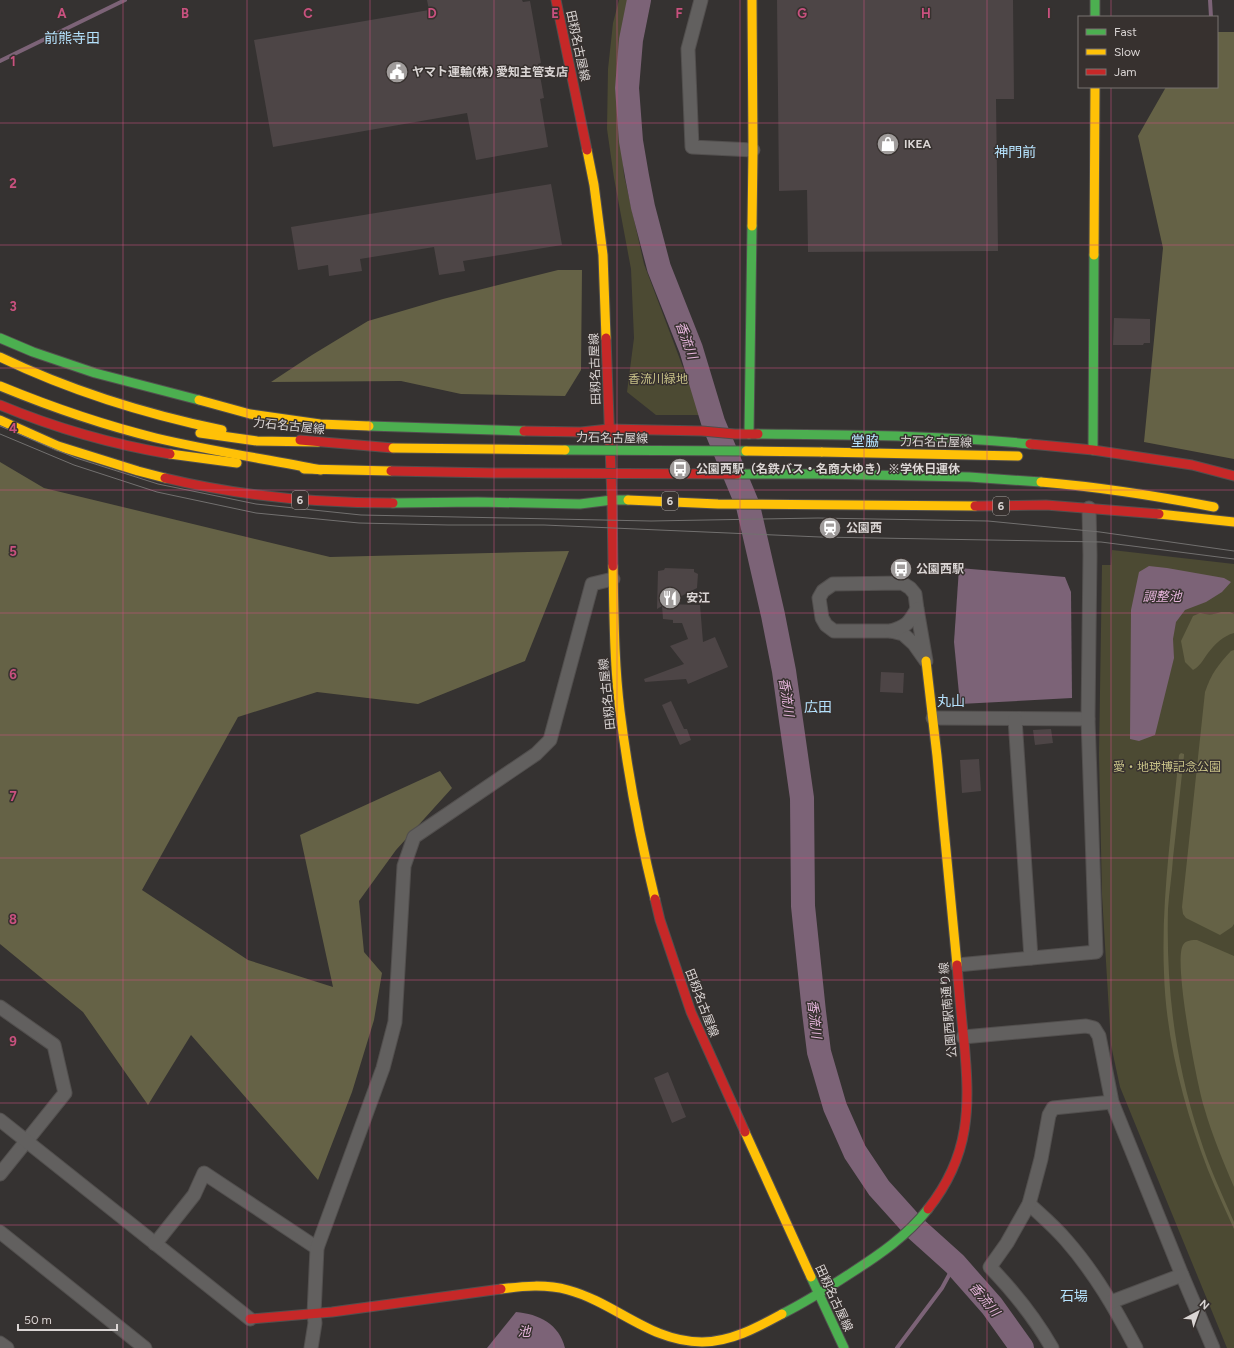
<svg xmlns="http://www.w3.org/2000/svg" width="1234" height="1348" font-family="Figtree,'Noto Sans JP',sans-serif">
<rect width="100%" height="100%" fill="#353231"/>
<g fill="#4c4a33">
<path d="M619 0H632L618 70 620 129 624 175 644 264 701 415H656L627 392 634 338 631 269 614 178 607 129 608 69 613 23Z"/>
<path d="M1112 550 1234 564V1348H1227L1120 1087 1111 1045 1102 895 1099 755 1102 565H1111Z"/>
</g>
<g fill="#656246">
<path d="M1217 32H1234V459L1144 442 1163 248 1138 136 1166 87H1217Z"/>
<path d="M558 270H582L581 370 565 396 461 394 401 381 271 382 312 355 368 321 443 299Z"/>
<path d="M0 462 44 488 330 557 569 551 525 661 418 704 317 692 238 717 142 890 248 960 333 987 300 835 440 771 452 788 396 850 359 901 364 952 382 973 374 1020 352 1092 318 1180 191 1035 148 1105 83 1012 0 944Z"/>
<path d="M1221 612H1230L1234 614V633C1223 636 1215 644 1208 653 1203 660 1200 666 1193 670L1185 662 1181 641 1193 616 1200 613C1208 615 1213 615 1221 612Z"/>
<path d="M1234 650V924L1232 927 1220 935 1186 918 1183 914 1182 907 1205 692C1211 674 1218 665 1231 651Z"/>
<path d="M1181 753 1184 754V756C1180 790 1177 824 1173 858 1172 875 1169 892 1168 909 1166 988 1175 1062 1200 1138 1209 1167 1222 1194 1234 1222V1229C1225 1209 1216 1190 1208 1170 1184 1108 1166 1040 1164 973 1161 900 1172 827 1179 755Z"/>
<path d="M1197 940 1234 956V1187C1223 1161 1212 1135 1204 1107 1197 1085 1173 961 1183 945 1186 940 1192 940 1197 940Z"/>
</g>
<g fill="#7c6377">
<path d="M1149 566 1167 568 1224 578 1231 582 1222 592 1206 602 1185 610 1176 622 1173 639 1174 658 1155 735 1139 741 1130 739 1131 610 1139 572Z"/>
<path d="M959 568 1065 577 1071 592 1072 698 960 704 954 642Z"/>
<path d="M516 1312C539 1314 559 1324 565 1348H487Z"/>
</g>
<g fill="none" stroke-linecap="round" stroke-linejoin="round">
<g stroke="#7c6377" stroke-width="4">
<path d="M1210 0 1211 17"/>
<path d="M0 61 125 0"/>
<path d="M897 1348 942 1288 955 1264"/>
</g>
<path stroke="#7c6377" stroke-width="24" d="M639 0 631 40 627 88 631 141 637 176 643 207 659 268 691 349 713 422 748 506 773 615 784 671 802 798 803 906 814 1012 819 1052 835 1107 855 1152 879 1188 915 1228 955 1264 992 1306 1022 1348"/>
</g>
<g fill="#4d4546">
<path d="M427 0H522L523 2 530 1 541 63 538 64 544 98 540 99 548 147 476 160 467 113 273 147 254 40 429 10Z"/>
<path d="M777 0H1013L1014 99H996L998 251 808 252 807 190 779 191Z"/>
<path d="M551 184 562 245 463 261 465 271 439 275 434 247 360 259 362 271 329 276 328 265 298 270 291 227Z"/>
<path d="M1114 318 1150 319V343H1144L1143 345H1113Z"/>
<path d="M665 568 694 569V572L698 574 697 588 666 604 700 605 703 642 715 637 728 667 688 684 686 679 645 682 644 679 684 664 670 646 688 639 682 623H673V620L663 619 662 606 657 609 658 571 664 570Z"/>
<path d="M881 672 904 673 903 693 880 692Z"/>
<path d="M671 701 684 729H687L691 740 680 745 662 705Z"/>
<path d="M1051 729 1053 743 1035 745 1033 730Z"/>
<path d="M979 759 981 791 962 793 960 760Z"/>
<path d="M668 1072 686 1117 672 1123 654 1078Z"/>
</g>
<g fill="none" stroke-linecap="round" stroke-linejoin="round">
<g stroke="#524f4e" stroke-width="15">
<g id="street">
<path d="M701 0 688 49 692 147 753 150"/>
<path d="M902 583 910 588 915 594 917 609 926 661 914 644 903 634 891 631H834L826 625 822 618 819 598 823 591 833 584Z"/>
<path d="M891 631C907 626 909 623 917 609"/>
<path d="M933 718 1088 719"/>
<path d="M1015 719 1031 958"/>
<path d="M957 965 1096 952 1088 719 1090 555 1089 508"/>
<path d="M0 1007 54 1045 65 1093 0 1174"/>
<path d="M963 1037 1086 1026 1094 1028 1099 1036 1112 1102 1182 1275 1213 1348"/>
<path d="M0 1120 250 1319"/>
<path d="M1029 1204C1042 1216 1055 1227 1066 1240 1095 1273 1116 1310 1136 1348"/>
<path d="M0 1232 145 1348"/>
<path d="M155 1244 194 1195 204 1173 317 1248"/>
<path d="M1111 1302 1182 1275"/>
<path d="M0 1343 7 1348"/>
<path d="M311 1348 315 1323 314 1314 317 1248 383 1068 395 1022 404 866 414 837 536 754 550 740 592 584 613 579"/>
<path d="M1052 1348C1035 1318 1014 1292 990 1267L1007 1243 1029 1204 1041 1159 1049 1115 1053 1108 1112 1102"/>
</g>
</g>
<g stroke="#524f4e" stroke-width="11">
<g id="fast">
<path d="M1095 0V17"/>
<path d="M0 338 33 352 95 373 199 400"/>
<path d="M369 426 524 431"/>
<path d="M749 434 752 226"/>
<path d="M758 434C849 435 940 435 1030 444"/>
<path d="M1093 450 1094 255"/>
<path d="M821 474 969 477 1041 482"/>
<path d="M393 503 478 502 580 504 612 500H628"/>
<path d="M811 1277 844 1348"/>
<path d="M782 1314C806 1302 828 1288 851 1273 879 1255 907 1236 928 1209"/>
</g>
</g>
<g stroke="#524f4e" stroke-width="11">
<g id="slow">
<path d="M587 150 594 185 603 255 606 338"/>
<path d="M752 226 753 150 752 0"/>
<path d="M1094 255 1095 87"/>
<path d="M0 357C71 391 145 414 222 430"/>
<path d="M0 386C51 407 103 425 156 438 211 451 266 459 321 470"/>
<path d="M199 400 250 414 320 424 369 426"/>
<path d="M0 420 58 446 138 471 165 478"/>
<path d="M200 433 257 441 318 442"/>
<path d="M821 452 1018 456"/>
<path d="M170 454 237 463"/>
<path d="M304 469 391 471"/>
<path d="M1041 482C1099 487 1157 496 1214 507"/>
<path d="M628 500 718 504 975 506"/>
<path d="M1159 514 1234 522"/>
<path d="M613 566C614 614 614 663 620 711 628 775 640 838 655 899"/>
<path d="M926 661 937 756 957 965"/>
<path d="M745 1132 811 1277"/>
<path d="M501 1289C523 1286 546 1284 568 1290 616 1303 650 1342 702 1342 731 1342 758 1327 782 1314"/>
</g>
</g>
<g stroke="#524f4e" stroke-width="11">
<g id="jam">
<path d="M556 0 587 150"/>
<path d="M606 338 612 500 613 566"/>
<path d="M0 405C55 428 111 444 170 454"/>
<path d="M524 431 581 432 609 429 702 431 735 434H758"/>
<path d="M300 440 393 448"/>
<path d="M1030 444 1093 450 1192 465 1234 476"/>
<path d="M165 478C239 496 317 503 393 503"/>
<path d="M975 506 1046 505 1159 514"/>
<path d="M655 899 660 920 691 1012 745 1132"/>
<path d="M928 1209C971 1155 970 1106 964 1041 961 1016 959 990 957 965"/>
<path d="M250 1319 332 1312 501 1289"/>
</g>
</g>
<use href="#street" stroke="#62605f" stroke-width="13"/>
<use href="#fast" stroke="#4caf50" stroke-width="9"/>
<use href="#slow" stroke="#ffc107" stroke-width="9"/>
<use href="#jam" stroke="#c62828" stroke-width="9"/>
<g stroke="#72706f" stroke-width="1">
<path d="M0 426 76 458 158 484 256 504 361 515 651 521 818 518 988 521 1100 532 1234 551"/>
<path d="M0 434 74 465 157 492 256 513 359 523 448 525H544L820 537 1101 542 1234 559"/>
</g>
<g stroke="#524f4e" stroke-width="11" stroke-linecap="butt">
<g id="fast-bridge">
<path d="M565 450 746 451"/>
<path d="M737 474H821"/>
</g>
</g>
<g stroke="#524f4e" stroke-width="11" stroke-linecap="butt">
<g id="slow-bridge">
<path d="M393 448 565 450"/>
<path d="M746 451 821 452"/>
</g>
</g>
<g stroke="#524f4e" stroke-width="11" stroke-linecap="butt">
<path id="jam-bridge" d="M391 471 494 473 737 474"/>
</g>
<use href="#fast-bridge" stroke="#4caf50" stroke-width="9"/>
<use href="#slow-bridge" stroke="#ffc107" stroke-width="9"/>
<use href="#jam-bridge" stroke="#c62828" stroke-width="9"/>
</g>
<path fill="none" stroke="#c9517f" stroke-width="1" stroke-opacity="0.55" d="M123 0V1348M247 0V1348M370 0V1348M494 0V1348M617 0V1348M740 0V1348M864 0V1348M987 0V1348M1111 0V17M1111 87V1348M0 123H1234M0 245H1234M0 368H1234M0 490H1234M0 613H1234M0 735H1234M0 858H1234M0 980H1234M0 1103H1234M0 1225H1234"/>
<defs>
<g id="civic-disc" transform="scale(1.15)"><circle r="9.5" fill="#a09c9b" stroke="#37312f"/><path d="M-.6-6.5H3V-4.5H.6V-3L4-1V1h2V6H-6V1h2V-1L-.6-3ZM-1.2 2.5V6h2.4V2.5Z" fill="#fff"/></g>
<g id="shop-disc" transform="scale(1.15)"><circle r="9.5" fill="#a09c9b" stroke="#37312f"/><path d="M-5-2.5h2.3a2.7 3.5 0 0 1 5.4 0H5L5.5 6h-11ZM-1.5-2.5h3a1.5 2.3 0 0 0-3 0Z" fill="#fff"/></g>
<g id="bus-disc" transform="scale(1.15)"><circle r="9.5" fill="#a09c9b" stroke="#37312f"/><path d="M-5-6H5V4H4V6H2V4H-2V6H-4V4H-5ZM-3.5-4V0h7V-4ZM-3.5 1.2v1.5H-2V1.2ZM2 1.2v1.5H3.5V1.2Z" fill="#fff"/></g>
<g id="station-disc" transform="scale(1.15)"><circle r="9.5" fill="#a09c9b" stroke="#37312f"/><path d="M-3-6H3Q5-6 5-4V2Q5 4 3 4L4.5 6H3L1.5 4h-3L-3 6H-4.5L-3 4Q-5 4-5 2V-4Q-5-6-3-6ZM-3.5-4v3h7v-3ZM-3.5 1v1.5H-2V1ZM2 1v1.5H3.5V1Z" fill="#fff"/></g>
<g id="restaurant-disc" transform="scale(1.15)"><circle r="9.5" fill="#a09c9b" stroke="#37312f"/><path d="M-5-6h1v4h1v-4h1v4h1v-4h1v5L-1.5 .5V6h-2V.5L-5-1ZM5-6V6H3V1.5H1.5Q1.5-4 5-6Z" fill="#fff"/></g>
</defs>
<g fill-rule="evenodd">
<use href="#civic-disc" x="397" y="72"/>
<use href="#shop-disc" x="888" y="144"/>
<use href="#bus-disc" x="680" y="469"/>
<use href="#station-disc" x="830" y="528"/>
<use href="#bus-disc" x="901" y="569"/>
<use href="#restaurant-disc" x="670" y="598"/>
</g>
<g text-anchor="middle" stroke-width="3" stroke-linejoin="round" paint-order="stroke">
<g fill="#37312f" stroke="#a9a4a2" stroke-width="1">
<rect x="292" y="491" width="16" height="18" rx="3"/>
<rect x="662" y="492" width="16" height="18" rx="3"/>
<rect x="993" y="497" width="16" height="18" rx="3"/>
</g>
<g font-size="11" font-weight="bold" fill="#dad5d4">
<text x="300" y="504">6</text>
<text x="670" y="505">6</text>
<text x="1001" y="510">6</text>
</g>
<g font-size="12" fill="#dad5d4" stroke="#37312f">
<text transform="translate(578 46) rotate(78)" y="4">田籾名古屋線</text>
<text transform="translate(595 369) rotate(-92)" y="4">田籾名古屋線</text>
<text transform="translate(289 426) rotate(6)" y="4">力石名古屋線</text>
<text transform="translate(612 438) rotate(1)" y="4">力石名古屋線</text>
<text transform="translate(936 442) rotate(1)" y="4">力石名古屋線</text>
<text transform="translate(607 694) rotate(-96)" y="4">田籾名古屋線</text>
<text transform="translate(702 1003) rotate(69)" y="4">田籾名古屋線</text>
<text transform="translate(948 1010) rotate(-95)" y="4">公園西駅南通り線</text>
<text transform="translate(834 1298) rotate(65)" y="4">田籾名古屋線</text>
</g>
<g font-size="12" font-weight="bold" fill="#dad5d4" stroke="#37312f" text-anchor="start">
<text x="412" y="76">ヤマト運輸(株) 愛知主管支店</text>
<text x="904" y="148">IKEA</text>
<text x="696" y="473">公園西駅（名鉄バス・名商大ゆき）※学休日運休</text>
<text x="846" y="532">公園西</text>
<text x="916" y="573">公園西駅</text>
<text x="686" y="602">安江</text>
</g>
<g font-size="12" fill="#c7c187" stroke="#37312f">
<text x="658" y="383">香流川緑地</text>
<text x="1167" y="771">愛・地球博記念公園</text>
</g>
<g font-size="13" font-style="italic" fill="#e6b5dc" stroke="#37312f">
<text transform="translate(687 340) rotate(70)" y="5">香流川</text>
<text x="1162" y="601">調整池</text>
<text transform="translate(787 697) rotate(82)" y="5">香流川</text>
<text transform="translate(815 1019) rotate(83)" y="5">香流川</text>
<text transform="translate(985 1299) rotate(50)" y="5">香流川</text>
<text x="524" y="1336">池</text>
</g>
<g font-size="14" fill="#b4e1fc" stroke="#37312f">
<text x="72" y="43">前熊寺田</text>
<text x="1015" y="157">神門前</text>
<text x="865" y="446">堂脇</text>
<text x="951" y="706">丸山</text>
<text x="818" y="712">広田</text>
<text x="1074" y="1301">石場</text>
</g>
</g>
<g font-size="13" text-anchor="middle" font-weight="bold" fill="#c9517f" stroke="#37312f" stroke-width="3" stroke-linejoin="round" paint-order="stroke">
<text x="62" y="18">A</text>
<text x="185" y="18">B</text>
<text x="308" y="18">C</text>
<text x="432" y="18">D</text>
<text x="555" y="18">E</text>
<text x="679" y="18">F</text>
<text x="802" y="18">G</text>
<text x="926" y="18">H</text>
<text x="1049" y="18">I</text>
<text x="13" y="66">1</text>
<text x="13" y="188">2</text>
<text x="13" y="311">3</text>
<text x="13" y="433">4</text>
<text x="13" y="556">5</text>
<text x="13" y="679">6</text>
<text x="13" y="801">7</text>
<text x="13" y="924">8</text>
<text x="13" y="1046">9</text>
</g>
<rect x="1078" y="16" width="140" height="72" fill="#37312f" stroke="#787371"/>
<rect x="1086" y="29" width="20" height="6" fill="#4caf50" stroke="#787371"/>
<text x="1114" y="36" font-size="12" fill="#dad5d4">Fast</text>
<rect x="1086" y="49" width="20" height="6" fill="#ffc107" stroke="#787371"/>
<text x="1114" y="56" font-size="12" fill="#dad5d4">Slow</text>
<rect x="1086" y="69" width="20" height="6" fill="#c62828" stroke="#787371"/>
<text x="1114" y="76" font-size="12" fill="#dad5d4">Jam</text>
<g transform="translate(1198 1312) rotate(41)" stroke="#37312f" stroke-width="3" paint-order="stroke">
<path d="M0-3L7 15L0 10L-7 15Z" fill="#dad5d4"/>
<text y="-6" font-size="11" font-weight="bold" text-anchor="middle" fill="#dad5d4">N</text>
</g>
<path d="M18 1324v6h99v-6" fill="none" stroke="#dad5d4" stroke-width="2"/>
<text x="24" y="1324" font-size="12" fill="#dad5d4" stroke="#37312f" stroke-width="3" paint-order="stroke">50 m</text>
</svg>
